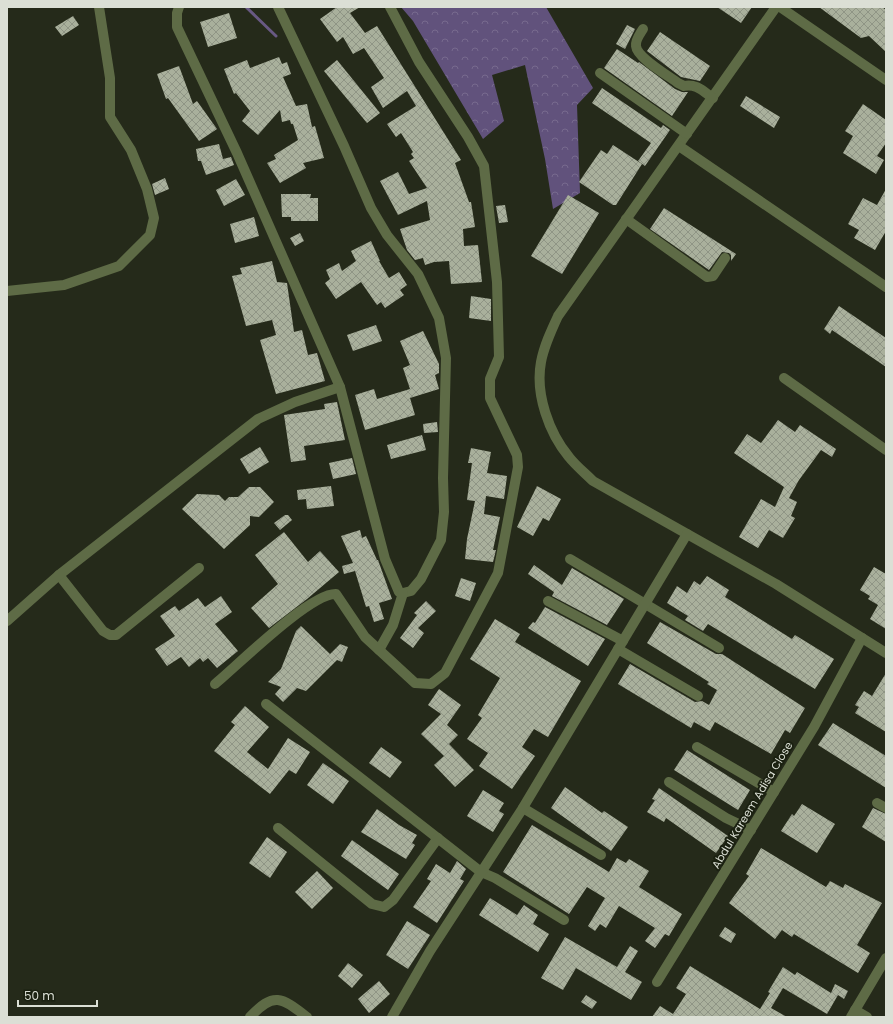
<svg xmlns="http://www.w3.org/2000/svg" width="893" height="1024" font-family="Poppins,sans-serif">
<defs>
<pattern id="forest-crowns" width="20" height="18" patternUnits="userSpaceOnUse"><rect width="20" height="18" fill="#61527c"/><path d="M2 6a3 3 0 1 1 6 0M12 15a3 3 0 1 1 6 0" fill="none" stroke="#776a8e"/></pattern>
<pattern id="building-cross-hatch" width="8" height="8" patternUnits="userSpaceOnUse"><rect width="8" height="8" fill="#a9b09c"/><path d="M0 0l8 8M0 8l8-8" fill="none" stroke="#8f9585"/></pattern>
</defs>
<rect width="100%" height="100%" fill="#252a1a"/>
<path fill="url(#forest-crowns)" d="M401 7H546L593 88 577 105 580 193 553 209 545 159 525 65 492 75 504 121 483 139 413 21Z"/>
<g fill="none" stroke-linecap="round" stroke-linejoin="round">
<path stroke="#685983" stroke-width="3" d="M246 7 276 36"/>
</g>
<g fill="url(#building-cross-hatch)">
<path d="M337 7H360L350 13 365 33 377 26 461 160 455 163 469 202H471L475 227 463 229 464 246 478 245 482 282 451 284 449 261 434 262 425 265 423 258 415 260 407 250 400 229 430 220 427 201 398 215 380 181 398 172 409 194 427 188 409 161 414 158 411 154 413 152 401 133 396 137 387 124 416 106 407 91 383 108 371 87 384 78 364 48 353 54 343 37 337 42 320 19Z"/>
<path d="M717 7H752L741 23Z"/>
<path d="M819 7H882L886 10V52L869 36 861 38Z"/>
<path d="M229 13 237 38 208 47 200 22Z"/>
<path d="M73 16 79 25 62 36 55 27Z"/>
<path d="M627 25 635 29 625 49 616 44Z"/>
<path d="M660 32 710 66 700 81 681 77 647 51Z"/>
<path d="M617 49 638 63 639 62 675 89 682 92H688L672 116 604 68Z"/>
<path d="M279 57 282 64 287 62 291 74 283 77 296 106 307 104 312 127 315 126 324 158 303 163 306 168 280 183 267 163 276 159 274 155 298 140 293 124H291L290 120 282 122 280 110 258 135 242 121 250 111 236 93 234 94 224 69 247 60 250 68Z"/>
<path d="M337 60 380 113 367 123 324 71Z"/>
<path d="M179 66 193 104 197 101 217 129 199 141 168 98 166 99 157 74Z"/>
<path d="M602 88 661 128 663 125 670 130 645 166 638 161 651 143 592 103Z"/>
<path d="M746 96 780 117 774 128 740 106Z"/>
<path d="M863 104 886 120V143L877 156 884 160 876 174 843 153 853 136 845 131Z"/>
<path d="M219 144 223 159 231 157 234 165 206 175 201 161H198L196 149Z"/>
<path d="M613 145 642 164 616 205H613L579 182 601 150 607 154Z"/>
<path d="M165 178 169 189 155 195 152 184Z"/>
<path d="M236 179 245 195 224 206 216 190Z"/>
<path d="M886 189V231L875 250 854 238 859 230 848 224 863 198 877 205Z"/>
<path d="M281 194H311L310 198H318V221H291V217H282Z"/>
<path d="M568 195 599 213 562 274 531 256Z"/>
<path d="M505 205 508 222 499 223 496 206Z"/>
<path d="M664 208 736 254 731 261V255L729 253 722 252 709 270 650 229Z"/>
<path d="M254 217 259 236 235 243 230 224Z"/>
<path d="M300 233 304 241 295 246 290 238Z"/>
<path d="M371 241 380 261H379L389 278 399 272 407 285 400 290 404 295 385 308 381 302 377 305 361 282 336 299 325 283 330 279 326 270 339 263 342 271 356 261 351 251Z"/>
<path d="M272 261 277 282 287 283 294 332 302 330 308 355 317 353 325 381 276 394 260 340 276 335 272 320 246 326 232 276 242 274 240 268Z"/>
<path d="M471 296 491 299V321L469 318Z"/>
<path d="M839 306 886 338V367L832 330 830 334 824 329Z"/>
<path d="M376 325 382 341 353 351 347 335Z"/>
<path d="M423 331 439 364V373L435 375 439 389 410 398 415 415 365 430 355 395 374 389 377 399 410 389 403 368 410 365 400 341Z"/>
<path d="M337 402 345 440 304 446 306 460 291 462 284 415 325 409 324 404Z"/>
<path d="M778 420 795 432 800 425 836 449 832 457 821 450 799 480 789 498 797 502 791 516 795 518 783 538 769 530 758 548 739 537 761 499 775 507 784 487 734 453 747 434 761 443Z"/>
<path d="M437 422 438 432 424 433 423 424Z"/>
<path d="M422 435 426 450 391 459 387 445Z"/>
<path d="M260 447 269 462 249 474 240 459Z"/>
<path d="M471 448 491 452 487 473 507 476 504 499 486 496 484 514 500 517 493 550H496L493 562 465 559 467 539 475 501 467 500 472 463H468Z"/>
<path d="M352 458 356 474 333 479 329 463Z"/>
<path d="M331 486 334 506 307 509 306 499 298 500 297 490Z"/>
<path d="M537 486 561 499 549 521 543 518 533 536 517 527Z"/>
<path d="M249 487H260L274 502 259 517 250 516V525L224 549 182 509 197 494 219 495 225 501 229 497H238Z"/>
<path d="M285 515H288L292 520 280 530 274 523Z"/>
<path d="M360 530 362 538 366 536 377 560H378L392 599 379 603 384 619 374 622 369 606 366 607 355 571 344 574 342 566 353 563 341 536Z"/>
<path d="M284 532 308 562 320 551 339 572 307 599 269 628 251 608 278 584 255 555Z"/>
<path d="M534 565 562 585 572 568 624 599 607 625 552 596 554 592 528 574Z"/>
<path d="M874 567 886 574V629L870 619 878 605 868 599 870 596 860 590Z"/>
<path d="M707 576 729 590 725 597 792 639 795 635 834 659 815 689 708 624 703 631 685 620 688 616 667 603 677 586 687 593 694 581 700 585Z"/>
<path d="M461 578 476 583 470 601 455 596Z"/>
<path d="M221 596 232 612 215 624 238 651 217 668 208 658 203 662 200 658 189 667 181 657 167 666 155 649 175 636 160 616 175 606 179 611 198 598 205 607Z"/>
<path d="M426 601 436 611 418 628 424 633 413 648 400 638 417 615 414 613Z"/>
<path d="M545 607 605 639 588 666 528 628 533 622 535 623Z"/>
<path d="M495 619 520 634 515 642 581 681 548 737 534 729 522 747 535 756 512 789 479 766 488 753 467 739 482 718 478 715 500 678 470 659Z"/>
<path d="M660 622 716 654H722L805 708 790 733 785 730 771 754 715 722 710 731 694 722 691 728 618 684 630 664 695 702 702 701 709 705 717 690 707 684 709 682 647 643Z"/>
<path d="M301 626 330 654 340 644 348 647 342 662 337 660 306 691 297 688 283 702 275 694 281 687 268 682 281 669 296 631Z"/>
<path d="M886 673V732L855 713 859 707 855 705 864 691 872 696Z"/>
<path d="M439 689 461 705 447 725 458 735 449 744 474 770 455 787 434 765 444 756 421 734 441 714 428 705Z"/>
<path d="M245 706 269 727 247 752 268 769 288 738 310 752 296 774 289 770 270 794 214 751 235 725 231 722Z"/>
<path d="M833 723 886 756V788L818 745Z"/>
<path d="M381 747 402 762 390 778 369 763Z"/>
<path d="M687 750 750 790 738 810 674 770Z"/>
<path d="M323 763 349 781 333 804 307 785Z"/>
<path d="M565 787 602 813 604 811 628 827 611 851 551 808Z"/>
<path d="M659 788 728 836 716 853 666 818 664 822 647 812 655 800 652 799Z"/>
<path d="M483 790 504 803 499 811 504 814 493 832 467 816Z"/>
<path d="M802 804 835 824 817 853 781 831 792 814 794 816Z"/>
<path d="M873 808 886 814V842L862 827Z"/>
<path d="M377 809 399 825 417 835 412 843 415 845 406 859 361 832Z"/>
<path d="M532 825 609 872 617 858 626 863 629 859 649 871 639 887 682 914 669 936 665 934 655 948 645 941 655 928 619 906 606 928 600 924 595 931 588 926 605 898 587 887 569 914 503 872Z"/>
<path d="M267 837 287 852 270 878 249 863Z"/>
<path d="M352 840 399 874 388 890 341 856Z"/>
<path d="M761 848 826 887 830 881 843 888 845 884 882 903 857 945 870 953 858 973 794 934 792 937 782 930 775 939 729 903 749 876 746 874Z"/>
<path d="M457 861 466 869 460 879 464 881 437 923 413 907 431 881 427 879 436 864 450 873Z"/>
<path d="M317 871 333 888 312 909 295 892Z"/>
<path d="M490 898 517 915 524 905 538 915 533 924 549 934 538 952 479 915Z"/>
<path d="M407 921 430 935 408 969 386 955Z"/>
<path d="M725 927 736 934 731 943 719 936Z"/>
<path d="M565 937 617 967 630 946 638 951 625 972 642 982 631 1000 576 968 563 990 541 978Z"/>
<path d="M348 963 363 975 352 988 338 976Z"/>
<path d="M690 966 760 1009 770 993 768 992 783 967 795 975 797 972 831 993 835 984 848 991 844 999 838 995 827 1014 783 988 771 1008 787 1017H652L660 1006 673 1014 686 994 676 988Z"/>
<path d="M379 981 390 994 369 1013 358 999Z"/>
<path d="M586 995 597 1002 592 1009 581 1002Z"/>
</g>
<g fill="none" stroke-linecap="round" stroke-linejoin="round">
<g stroke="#5e6b46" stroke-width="10">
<path d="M179 7 177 13V27L237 153 340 387 385 559 399 592 403 593 411 591 421 579 441 540 444 512 443 478 446 358 439 318 418 274 387 235 371 208 344 146 278 7"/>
<path d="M776 7 558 316C551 331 544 346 541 362 535 394 549 433 569 457 576 466 585 473 593 481L776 584 886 653"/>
<path d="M780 7 886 80"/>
<path d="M643 29C640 34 635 40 636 46 637 58 669 76 678 83L684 86C696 83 704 92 713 98"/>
<path d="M600 73 687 134"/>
<path d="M679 146 886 287"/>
<path d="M626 219 707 277 713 276 725 258"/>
<path d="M7 291 64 285 119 266 150 235 154 218 147 189 131 150 110 117V78L99 7"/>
<path d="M784 378 886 450"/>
<path d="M570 559 719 648"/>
<path d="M59 575 103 631 110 635H116L199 568"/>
<path d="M548 601 623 641"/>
<path d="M7 621 59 575 258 419 295 402 340 387"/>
<path d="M618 649 698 696"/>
<path d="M379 650 393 625 403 593"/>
<path d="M215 684C238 665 310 593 336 594L365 637 415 683 431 684 445 673 498 573 518 467 517 455 490 398V379L499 357 497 282 484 166 468 137 419 62 390 7"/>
<path d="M266 704 481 872 495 878 564 920"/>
<path d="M697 747 774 792"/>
<path d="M669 782 726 818 751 830"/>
<path d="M877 803 886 808"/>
<path d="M523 808 601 855"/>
<path d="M278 828 372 904 384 907 393 900 438 838"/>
<path d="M657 982 814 727 862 638"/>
<path d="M855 1010 867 1017"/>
<path d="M250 1017C274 991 282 998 307 1017"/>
<path d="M392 1017 430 951 521 811 687 534"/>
<path d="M851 1017 886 958"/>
</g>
</g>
<g text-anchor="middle" stroke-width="4" stroke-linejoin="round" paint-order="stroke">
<g font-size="11" fill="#dbdfd5" stroke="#1b2111">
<text transform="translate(752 805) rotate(-59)" y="4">Abdul Kareem Adisa Close</text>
</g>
</g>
<rect width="893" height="1024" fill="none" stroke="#dbdfd5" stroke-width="16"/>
<path d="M18 1000v6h79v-6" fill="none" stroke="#dbdfd5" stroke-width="2"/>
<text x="24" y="1000" font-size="12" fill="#dbdfd5" stroke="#1b2111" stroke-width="3" paint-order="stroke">50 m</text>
</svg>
